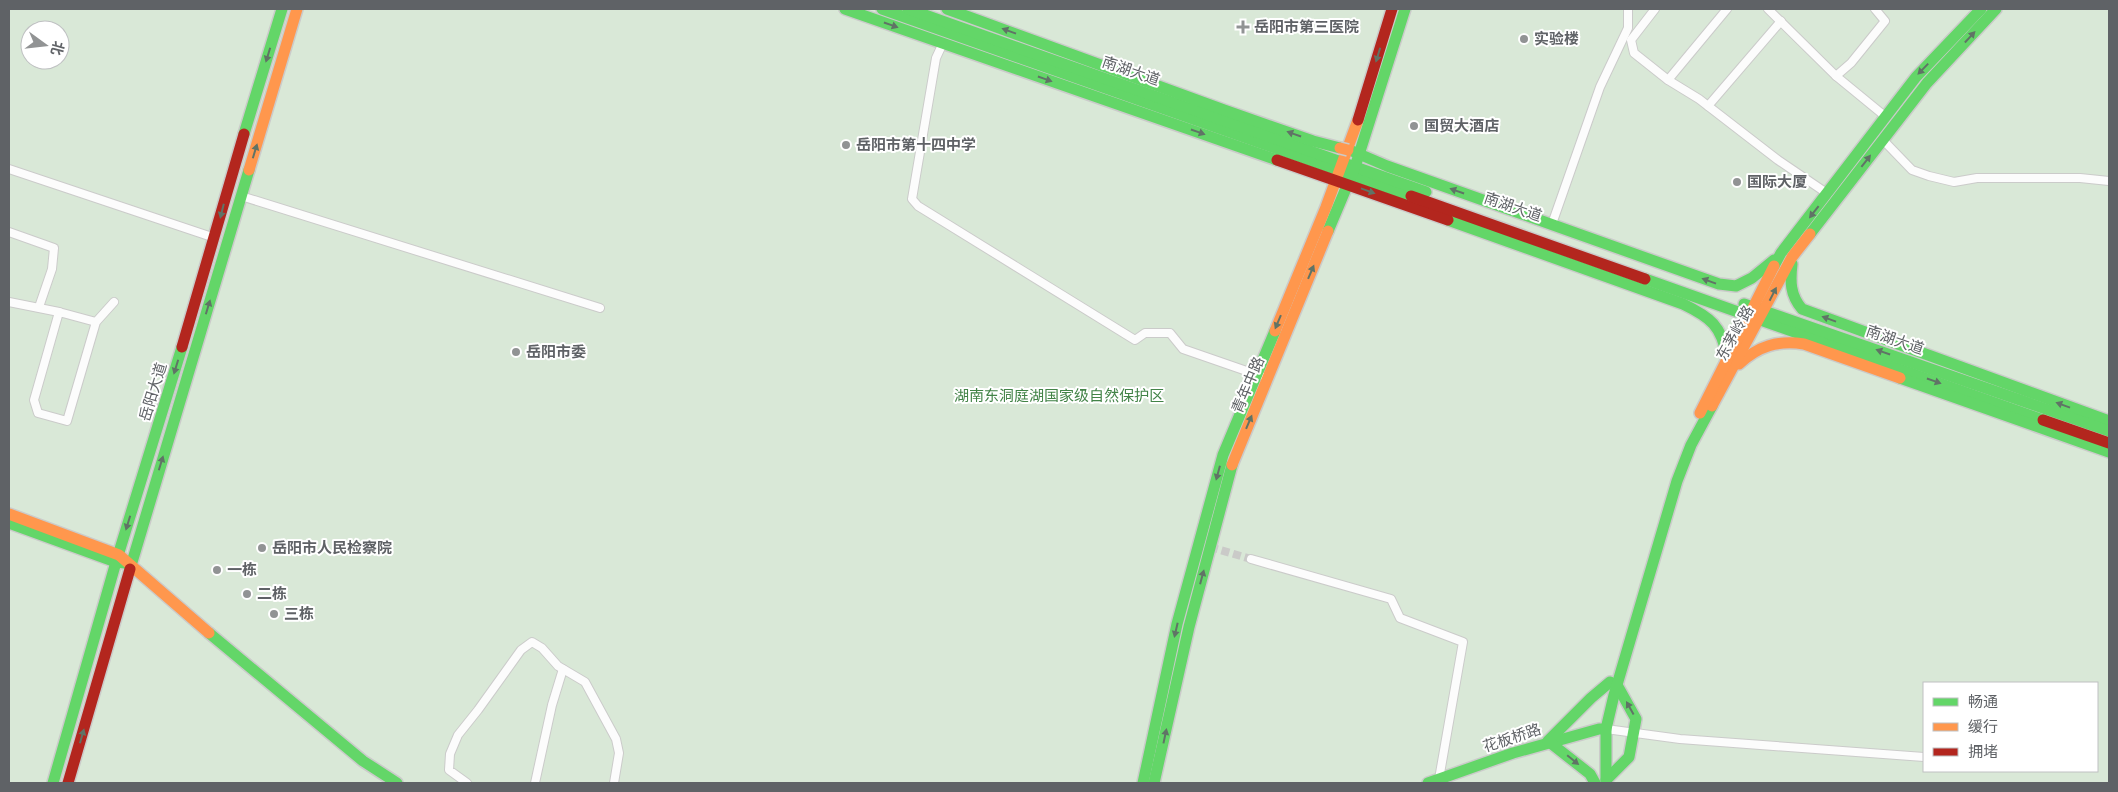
<svg xmlns="http://www.w3.org/2000/svg" width="2118" height="792" font-family="'Archivo Narrow','Noto Sans SC',sans-serif">
<rect width="100%" height="100%" fill="#eeede9"/>
<path fill="#d9e8d7" fill-rule="evenodd" d="M9 9H2109V783H9ZM30 30H60V60H30ZM1924 683H2097V771H1924Z"/>
<g fill="none" stroke-linecap="round" stroke-linejoin="round">
<path stroke="#cacac8" stroke-width="8" stroke-dasharray="8 4" stroke-linecap="butt" d="M1210 547 1251 559"/>
<g stroke="#cbcbca" stroke-width="10">
<g id="street">
<path d="M1655 9 1631 40 1634 53 1668 80 1699 99 1778 160 1828 194"/>
<path d="M1768 9 1836 76 1886 117"/>
<path d="M943 43 936 58 912 199 918 206 1135 340 1145 333H1170L1183 349 1261 376"/>
<path d="M1836 76 1851 63 1885 21 1875 9"/>
<path d="M1668 80 1727 9"/>
<path d="M1708 106 1781 21"/>
<path d="M1883 140 1912 170 1929 176 1954 182 1977 178H2080L2109 181"/>
<path d="M9 169 215 238"/>
<path d="M241 196 600 308"/>
<path d="M1552 224 1600 87 1628 28V9"/>
<path d="M9 232 54 248 52 269 39 307"/>
<path d="M9 302 59 312"/>
<path d="M96 322 59 312 34 400 38 413 67 421 96 322 114 302"/>
<path d="M1251 559 1391 599 1400 618 1463 642 1439 779"/>
<path d="M1606 729 1680 739 1924 757"/>
<path d="M467 783 449 770 450 754 458 735 478 710 521 650 532 642 542 648 558 666 585 682 616 739 619 753 614 783"/>
<path d="M535 783 552 705 563 669"/>
</g>
</g>
<g stroke="#cbcbca" stroke-width="14">
<g id="fast">
<path d="M845 9 1277 160"/>
<path d="M882 9 1411 196"/>
<path d="M908 9 1426 192"/>
<path d="M947 9 1224 110 1313 141 1340 148"/>
<path d="M244 134 282 9"/>
<path d="M1352 151 1387 166 1719 284 1736 286 1752 278 1774 260"/>
<path d="M1448 220 1683 304C1710 317 1722 326 1727 357"/>
<path d="M1328 231 1355 167 1405 9"/>
<path d="M1810 234 1927 83 1996 9"/>
<path d="M1792 264C1790 281 1790 295 1802 309L2109 421"/>
<path d="M1774 266 1781 253 1916 77 1981 9"/>
<path d="M1645 279 2043 420"/>
<path d="M1744 304 2109 431"/>
<path d="M1900 378 2109 452"/>
<path d="M9 523 116 562 125 563"/>
<path d="M130 569 249 170"/>
<path d="M209 633 363 761 397 783"/>
<path d="M1606 780 1629 757 1636 719 1617 685"/>
<path d="M53 783 116 562 182 347"/>
<path d="M1143 783 1177 624 1223 455 1275 331"/>
<path d="M1154 783 1189 627 1232 465"/>
<path d="M1428 783 1513 753 1599 729H1606"/>
<path d="M1595 783 1590 774 1548 741 1591 698 1610 682"/>
<path d="M1606 783V729L1614 695 1677 481 1691 445 1712 406"/>
</g>
</g>
<g stroke="#cbcbca" stroke-width="14">
<g id="slow">
<path d="M249 170 297 9"/>
<path d="M1275 331 1326 207 1358 120"/>
<path d="M1739 364C1758 346 1778 340 1804 344L1900 378"/>
<path d="M1712 406 1792 257 1810 234"/>
<path d="M1700 413 1774 266"/>
<path d="M1232 465 1328 231"/>
<path d="M9 514 119 555 209 633"/>
</g>
</g>
<g stroke="#cbcbca" stroke-width="14">
<g id="jam">
<path d="M1358 120 1392 9"/>
<path d="M1277 160 1448 220"/>
<path d="M1411 196 1645 279"/>
<path d="M182 347 244 134"/>
<path d="M2043 420 2109 443"/>
<path d="M68 783 130 569"/>
</g>
</g>
<use href="#street" stroke="#fcfcfc" stroke-width="8"/>
<use href="#fast" stroke="#63d668" stroke-width="11"/>
<use href="#slow" stroke="#ff974d" stroke-width="11"/>
<use href="#jam" stroke="#b3261e" stroke-width="11"/>
<g stroke="#cbcbca" stroke-width="14" stroke-linecap="butt">
<path id="slow-bridge" d="M1340 148 1348 150"/>
</g>
<use href="#slow-bridge" stroke="#ff974d" stroke-width="11"/>
</g>
<defs><path id="oneway-solid" d="M-6-.8H1V-3.2L6.5 0L1 3.2V.8H-6Z" transform="scale(1.25)"/></defs>
<g fill="#607366">
<use href="#oneway-solid" transform="translate(891 25) rotate(19)"/>
<use href="#oneway-solid" transform="translate(1009 31) rotate(-160)"/>
<use href="#oneway-solid" transform="translate(1970 37) rotate(-47)"/>
<use href="#oneway-solid" transform="translate(268 55) rotate(107)"/>
<use href="#oneway-solid" transform="translate(1378 55) rotate(107)"/>
<use href="#oneway-solid" transform="translate(1923 69) rotate(134)"/>
<use href="#oneway-solid" transform="translate(1045 79) rotate(19)"/>
<use href="#oneway-solid" transform="translate(1198 132) rotate(19)"/>
<use href="#oneway-solid" transform="translate(1294 134) rotate(-161)"/>
<use href="#oneway-solid" transform="translate(255 151) rotate(-73)"/>
<use href="#oneway-solid" transform="translate(1866 161) rotate(-52)"/>
<use href="#oneway-solid" transform="translate(1368 191) rotate(20)"/>
<use href="#oneway-solid" transform="translate(1457 191) rotate(-161)"/>
<use href="#oneway-solid" transform="translate(222 211) rotate(104)"/>
<use href="#oneway-solid" transform="translate(1814 212) rotate(128)"/>
<use href="#oneway-solid" transform="translate(1311 272) rotate(-67)"/>
<use href="#oneway-solid" transform="translate(1709 281) rotate(-160)"/>
<use href="#oneway-solid" transform="translate(1773 294) rotate(-63)"/>
<use href="#oneway-solid" transform="translate(208 307) rotate(-73)"/>
<use href="#oneway-solid" transform="translate(1829 319) rotate(-160)"/>
<use href="#oneway-solid" transform="translate(1278 322) rotate(113)"/>
<use href="#oneway-solid" transform="translate(1883 352) rotate(-161)"/>
<use href="#oneway-solid" transform="translate(176 367) rotate(107)"/>
<use href="#oneway-solid" transform="translate(1934 381) rotate(19)"/>
<use href="#oneway-solid" transform="translate(2063 405) rotate(-160)"/>
<use href="#oneway-solid" transform="translate(1249 422) rotate(-67)"/>
<use href="#oneway-solid" transform="translate(161 463) rotate(-73)"/>
<use href="#oneway-solid" transform="translate(1218 473) rotate(105)"/>
<use href="#oneway-solid" transform="translate(128 523) rotate(107)"/>
<use href="#oneway-solid" transform="translate(1202 577) rotate(-75)"/>
<use href="#oneway-solid" transform="translate(1176 630) rotate(103)"/>
<use href="#oneway-solid" transform="translate(1630 708) rotate(-119)"/>
<use href="#oneway-solid" transform="translate(82 736) rotate(-74)"/>
<use href="#oneway-solid" transform="translate(1165 736) rotate(-78)"/>
<use href="#oneway-solid" transform="translate(1573 760) rotate(39)"/>
</g>
<g fill="#919394" stroke="#fff" stroke-width="2">
<path d="M1240.5 19.5h5v5h5v5h-5v5h-5v-5h-5v-5h5z"/>
<circle cx="1524" cy="39" r="5"/>
<circle cx="1414" cy="126" r="5"/>
<circle cx="846" cy="145" r="5"/>
<circle cx="1737" cy="182" r="5"/>
<circle cx="516" cy="352" r="5"/>
<circle cx="262" cy="548" r="5"/>
<circle cx="217" cy="570" r="5"/>
<circle cx="247" cy="594" r="5"/>
<circle cx="274" cy="614" r="5"/>
</g>
<g text-anchor="middle" stroke-width="4" stroke-linejoin="round" paint-order="stroke">
<g font-size="15" font-weight="bold" fill="#5f6266" stroke="#fff" text-anchor="start">
<text x="1254" y="32">岳阳市第三医院</text>
<text x="1534" y="44">实验楼</text>
<text x="1424" y="131">国贸大酒店</text>
<text x="856" y="150">岳阳市第十四中学</text>
<text x="1747" y="187">国际大厦</text>
<text x="526" y="357">岳阳市委</text>
<text x="272" y="553">岳阳市人民检察院</text>
<text x="227" y="575">一栋</text>
<text x="257" y="599">二栋</text>
<text x="284" y="619">三栋</text>
</g>
<g font-size="15" fill="#5f6266" stroke="#fff">
<text transform="translate(1131 71) rotate(19)" y="5">南湖大道</text>
<text transform="translate(1513 207) rotate(19)" y="5">南湖大道</text>
<text transform="translate(1735 333) rotate(-61)" y="5">东茅岭路</text>
<text transform="translate(1895 340) rotate(19)" y="5">南湖大道</text>
<text transform="translate(1248 385) rotate(-67)" y="5">青年中路</text>
<text transform="translate(153 392) rotate(-73)" y="5">岳阳大道</text>
<text transform="translate(1512 738) rotate(-18)" y="5">花板桥路</text>
</g>
<g font-size="15" fill="#428347" stroke="#fff">
<text x="1059" y="401">湖南东洞庭湖国家级自然保护区</text>
</g>
</g>
<rect width="2118" height="792" fill="none" stroke="#5f6266" stroke-width="20"/>
<rect x="1923" y="682" width="175" height="90" fill="#ffffff" stroke="#bfc0c2"/>
<rect x="1933" y="698" width="25" height="8" fill="#63d668" stroke="#bfc0c2"/>
<text x="1968" y="707" font-size="15" fill="#5f6266">畅通</text>
<rect x="1933" y="723" width="25" height="8" fill="#ff974d" stroke="#bfc0c2"/>
<text x="1968" y="732" font-size="15" fill="#5f6266">缓行</text>
<rect x="1933" y="748" width="25" height="8" fill="#b3261e" stroke="#bfc0c2"/>
<text x="1968" y="757" font-size="15" fill="#5f6266">拥堵</text>
<g transform="translate(45 45) rotate(105)"><circle r="24" fill="#ffffff" stroke="#bfc0c2"/>
<path d="M0-4L9 19L0 12L-9 19Z" fill="#919394"/>
<text y="-8" font-size="14" font-weight="bold" text-anchor="middle" fill="#5f6266">北</text>
</g>
</svg>
